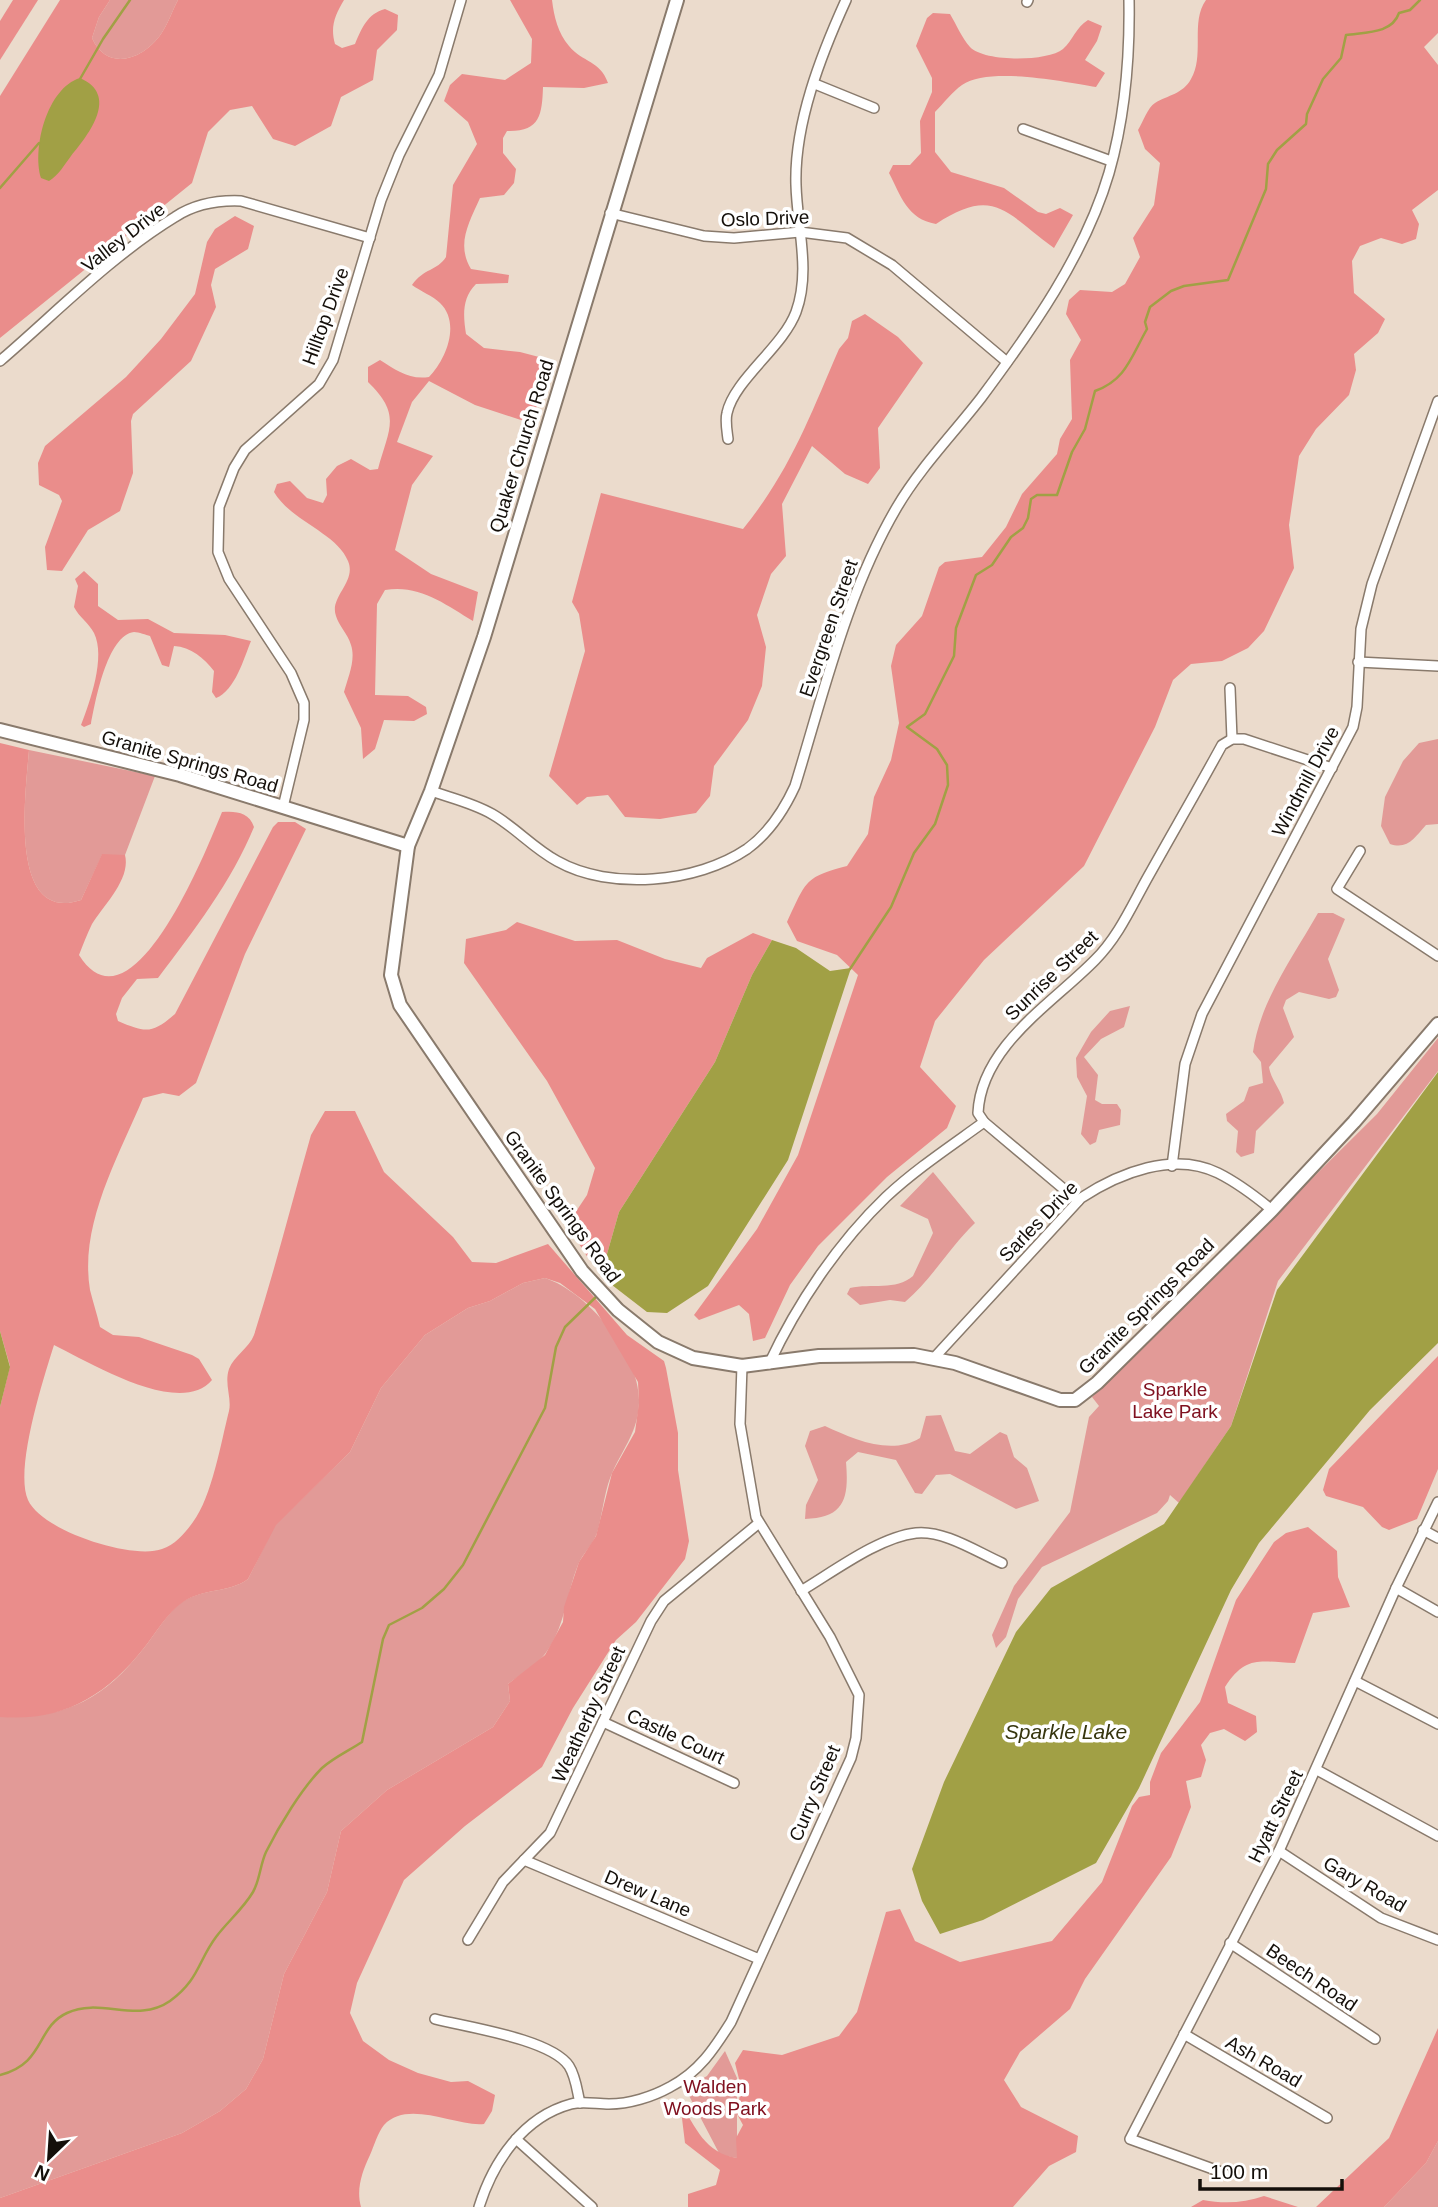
<svg xmlns="http://www.w3.org/2000/svg" width="1438" height="2207" font-family="Helvetica,sans-serif">
<rect width="100%" height="100%" fill="#ebdbcc"/>
<g fill="#e29a97">
<path d="M110 0H178C172 11 168 24 161 34 143 60 107 72 92 38L99 17Z"/>
<path d="M1438 739V824L1426 825C1415 837 1408 850 1390 844L1381 826 1385 797 1403 761 1419 743Z"/>
<path d="M29 750 155 776 125 855H102L81 900C7 925 26 790 29 750Z"/>
<path d="M1318 913H1333L1345 919 1328 959 1339 990 1336 997 1329 999 1299 992 1286 1000 1283 1008 1294 1037 1269 1067C1271 1080 1281 1089 1284 1103L1256 1131 1254 1153 1241 1157 1236 1152 1238 1131 1227 1121 1226 1114 1244 1101 1249 1087 1263 1083 1261 1062 1253 1052C1260 1001 1293 957 1318 913Z"/>
<path d="M1130 1006 1124 1027 1101 1039 1084 1057 1098 1075 1095 1100 1102 1104H1117L1121 1110 1120 1125 1099 1130 1096 1142 1090 1145 1081 1134 1087 1096 1077 1077 1076 1058 1091 1032 1110 1011Z"/>
<path d="M1438 1038V1071L1278 1281 1231 1426 1179 1503 1170 1495 1168 1501 1157 1513 1042 1567 1018 1599 1006 1637 996 1648 992 1635 1014 1586 1070 1512 1089 1417 1099 1406 1092 1397 1377 1114Z"/>
<path d="M933 1172 975 1223C949 1248 932 1279 905 1302L890 1300 860 1305 847 1294 850 1288C871 1283 896 1291 913 1276L933 1233 928 1219 900 1206Z"/>
<path d="M545 1278C588 1292 641 1356 639 1403 638 1431 624 1447 613 1471 604 1490 603 1513 597 1533 593 1545 582 1554 578 1565 566 1595 565 1628 545 1654 536 1666 520 1675 508 1684L510 1701 493 1727 387 1790 341 1831 327 1892 284 1974 263 2059 246 2089 220 2111 182 2133 0 2198V1717C67 1718 103 1700 144 1648 156 1633 167 1613 182 1602 203 1588 230 1593 248 1579L275 1525 350 1452 381 1388 425 1335 468 1308 490 1301 523 1283Z"/>
<path d="M941 1415 955 1451 970 1454 1000 1432 1007 1435 1014 1457 1027 1468 1039 1501 1016 1509 950 1474 936 1475 922 1494 915 1493 896 1460 858 1452 846 1462C849 1498 845 1518 805 1519L806 1505 818 1480 805 1446 810 1431 825 1426C853 1439 891 1456 920 1438L926 1416Z"/>
<path d="M725 2051 737 2078V2158L720 2155 685 2088 707 2076Z"/>
<path d="M1438 2141V2207H1384L1426 2163Z"/>
</g>
<g fill="#ea8d8b">
<path d="M13 0H38L0 60V21Z"/>
<path d="M60 0H110L99 17 92 38C107 72 143 60 161 34 168 24 172 11 178 0H344C335 15 330 27 335 44L342 48 355 44C362 28 367 14 385 9L398 15 397 30 377 50 373 80 341 97 331 126 295 146 273 139 252 106 230 110 208 132 192 183 0 338V96Z"/>
<path d="M510 0H552C554 17 558 33 569 46 583 63 600 60 608 83L584 88 543 87C542 115 540 132 507 131L503 138V153L516 169 514 183 504 195 480 198C469 223 456 244 471 269L509 275 508 283 476 284C462 298 463 315 466 334L484 348 520 352 539 357 547 365 543 391 530 423 475 405 429 381 412 402 397 442 433 456 412 485 395 550 431 574 478 592 473 621C445 604 419 584 385 590L377 604 375 695 408 696 426 707 427 714 414 721 384 720 375 749 363 759 361 728 344 692C348 677 356 660 351 645 348 634 339 626 336 616 329 597 357 582 348 561 337 533 291 521 274 492L277 484 290 481 307 498 323 503 327 495 326 479 337 466 351 459 370 470 378 469C389 428 402 415 368 382V367L380 360C396 370 409 380 429 377 446 360 461 323 440 303 433 296 420 291 412 285 424 268 437 271 446 257L453 185 477 144 468 122 444 101 450 85 462 74 505 80 531 63 532 39Z"/>
<path d="M1206 0H1438V33L1424 47 1438 65V190L1412 210 1419 224 1416 239 1402 244 1381 238 1360 246 1352 261 1354 293 1385 319 1378 333 1354 354 1356 370 1349 395 1316 429 1299 456 1289 525 1294 568 1264 631 1248 648 1222 661 1191 664 1173 680 1155 727 1084 866 984 960 935 1021 920 1067 956 1106 947 1128 887 1177 818 1246 790 1285 765 1338 753 1341 749 1314 739 1305 699 1320 694 1315 757 1229 798 1155 858 975 837 955 797 941 787 922C806 883 803 877 847 866L868 834 874 797 891 760 899 723 891 666 896 645 922 616 939 567 945 562 982 557 1006 527 1022 494 1057 454 1060 439 1072 419 1070 360 1081 340 1066 314 1069 300 1080 290 1112 292 1125 284 1140 257 1133 238 1154 205 1160 163 1145 149 1138 130C1143 122 1148 107 1155 103 1168 95 1183 94 1191 79 1205 55 1190 22 1206 0Z"/>
<path d="M933 13 950 14C956 24 962 38 970 47 984 62 1047 62 1063 49 1073 40 1076 27 1088 20L1102 26 1097 41 1085 60 1105 73 1096 87C1065 82 989 66 962 85 952 92 944 103 935 112V152L951 172 1004 188 1038 212 1046 214 1060 208 1073 215 1054 248C1005 212 994 186 936 224 907 219 901 196 889 173L893 165H910L921 153 920 121 932 92V78L916 46 927 18Z"/>
<path d="M235 216 254 226 248 249 215 269 211 285 216 307 191 361 133 414 131 421 133 473 120 511 88 530 62 571 47 570 45 547 62 501 59 495 39 485 38 463 45 446 126 377 161 339 195 294 207 242 215 229Z"/>
<path d="M865 314 898 337 923 363 878 428 880 468 868 484 845 474 812 446 782 504 786 556 771 574 757 615 766 647 762 686 748 720 714 766 710 796 696 813 660 819 625 817 608 795 587 797 577 805 549 776 585 651 579 614 572 602 601 493 743 529C790 471 810 416 839 349L848 338 852 321Z"/>
<path d="M84 571 98 584V606L118 620 148 619 174 633 225 635 251 641C244 658 235 691 216 698L212 692 214 671C204 658 191 647 174 646L169 667 162 665 150 636C146 635 139 632 134 632 107 635 95 703 91 724L84 727 81 725C90 702 106 657 94 633 89 623 79 617 74 607L78 586 75 579Z"/>
<path d="M0 743 29 750C26 790 7 925 81 900L102 854 125 855C131 879 104 905 92 924 87 934 83 945 79 955 132 1040 208 846 222 812 236 811 249 812 254 827 232 881 193 932 158 978L137 979 122 998 116 1014 118 1021C146 1033 152 1034 175 1014L273 827 278 822H295L306 829 245 954 196 1083 179 1096 163 1093 143 1098C119 1156 79 1224 90 1290 93 1302 97 1314 100 1327L113 1335 139 1337 192 1355 199 1359 212 1380C180 1418 89 1362 54 1345 44 1377 14 1469 28 1500 42 1531 132 1560 162 1549 175 1545 185 1533 193 1522 212 1497 221 1442 229 1411 232 1398 224 1384 229 1369 234 1356 249 1348 254 1335 275 1269 292 1202 311 1135L325 1111H355L384 1172 453 1237 472 1262 496 1263 548 1244 627 1335 664 1361 666 1368 678 1433V1470L689 1541 685 1559 636 1622 616 1640 573 1708 542 1767 465 1826 404 1880 357 1983 350 2013 363 2041 389 2060 418 2073 451 2082 468 2081 495 2095 492 2111 484 2124C456 2127 408 2099 384 2125 378 2132 374 2146 370 2155 362 2172 356 2189 361 2207H0V2198L182 2133 220 2111 246 2089 263 2059 284 1974 327 1892 341 1831 387 1790 493 1727 510 1701 508 1684 545 1655 563 1622 564 1607 579 1562 596 1536 612 1473 635 1432 639 1403 638 1382 595 1309 560 1283 545 1278 523 1283 490 1301 468 1308 425 1335 381 1388 350 1452 276 1525 248 1579C230 1593 203 1588 183 1602 167 1613 156 1633 144 1648 106 1696 63 1722 0 1717V1407L10 1366 0 1331Z"/>
<path d="M517 922 575 941 617 940 665 959 701 968 707 958 753 933 772 940 752 975 715 1062 619 1212 605 1261H590L567 1225 587 1195 595 1168 547 1081 464 963 466 939 506 930Z"/>
<path d="M1438 1356V1469L1417 1519 1389 1530 1382 1527 1363 1507 1326 1496 1323 1490 1329 1469Z"/>
<path d="M1308 1527 1337 1551 1338 1577 1350 1607 1313 1613 1295 1663C1261 1662 1246 1654 1225 1687L1228 1703 1256 1716 1257 1732 1245 1741 1224 1729 1210 1733 1201 1745 1206 1760 1201 1777 1186 1781 1191 1807 1171 1857 1085 1979 1070 2009 1020 2052 1004 2080 1021 2107 1078 2136 1076 2152 1049 2166 1013 2207H688V2194L716 2185 720 2170 685 2143 680 2102C696 2128 705 2153 737 2158L736 2138 743 2125 737 2114 741 2087 735 2063 743 2050 782 2055 839 2036 857 2012 886 1912 900 1909 915 1941 960 1962 1052 1941 1102 1882 1132 1806 1139 1797 1150 1795V1782L1161 1753 1200 1702 1236 1600 1274 1542 1286 1533Z"/>
<path d="M1438 2028V2141L1426 2163 1384 2207H1316L1389 2138Z"/>
<path d="M1264 2196 1298 2207H1191L1203 2200C1224 2204 1244 2203 1264 2196Z"/>
</g>
<g fill="#a1a045">
<path d="M80 78C119 95 90 133 71 156 65 164 58 176 49 181L41 178C32 148 47 88 80 78Z"/>
<path d="M772 940 796 948 830 971 851 968 788 1160 708 1286 667 1313 647 1312 612 1285 605 1261 619 1212 715 1062 752 975Z"/>
<path d="M1438 1072V1343L1370 1410 1259 1543 1231 1590 1139 1788 1096 1863 983 1920 940 1934 922 1901 912 1869 944 1782 1016 1632 1051 1588 1164 1524 1231 1426 1277 1290Z"/>
<path d="M0 1331 10 1367 0 1407Z"/>
</g>
<g fill="none" stroke-linecap="round" stroke-linejoin="round">
<g stroke="#a1a045" stroke-width="2.5">
<path d="M80 79 103 39 130 0"/>
<path d="M0 188 39 143"/>
<path d="M850 969 891 907 914 853 935 824 948 785 947 765 937 749 907 727 925 714 954 656 956 628 976 575 992 565 1011 537 1023 528 1028 518 1031 499 1037 495H1057L1072 452 1085 429 1095 391C1126 380 1131 357 1147 329L1145 322 1150 307 1171 291 1184 286 1228 280 1266 189 1268 164 1277 150 1306 124 1307 114 1323 79 1341 58 1346 35C1365 32 1392 34 1399 13L1410 10 1420 0"/>
<path d="M0 2075C45 2064 36 2027 67 2013 101 1997 137 2024 170 2001 199 1980 198 1961 216 1937 227 1922 243 1909 253 1892 260 1880 260 1865 266 1852 279 1826 302 1788 322 1768 333 1758 350 1750 362 1742L383 1639 389 1625 422 1608 444 1589 463 1565 545 1408 556 1347 565 1327 599 1294"/>
</g>
<g stroke="#897a6c" stroke-width="12">
<g id="street">
<path d="M1027 2 1028 0"/>
<path d="M815 84 874 108"/>
<path d="M1023 129 1111 161"/>
<path d="M610 213 704 236 734 238 800 232 847 238 892 265 1007 362"/>
<path d="M0 361C56 313 111 256 175 217 195 204 217 200 241 201L370 238"/>
<path d="M728 439C727 431 725 421 727 413 734 380 783 347 796 312 811 271 797 227 796 185 794 124 821 55 846 0"/>
<path d="M1358 662 1438 666"/>
<path d="M1230 688 1232 739"/>
<path d="M431 791C451 798 473 803 492 814 515 827 533 848 557 861 610 891 697 883 747 849 769 833 784 810 795 786 824 692 847 592 897 507 920 468 953 434 981 398 1031 331 1085 255 1109 173 1125 117 1130 58 1129 0"/>
<path d="M283 807 304 720V703L291 673 229 579 218 552 219 507 234 468 245 450 319 384 333 360 381 200 399 155 439 75 461 0"/>
<path d="M1360 851 1337 889 1438 956"/>
<path d="M1172 1166 1185 1064 1202 1014 1353 727 1357 707 1361 629 1372 584 1438 401"/>
<path d="M1078 1201 984 1122 978 1113C981 1046 1053 1003 1095 960 1119 936 1132 905 1149 875 1173 832 1198 789 1222 745L1232 739H1244L1332 768"/>
<path d="M933 1359 1081 1198C1119 1173 1174 1151 1218 1173 1238 1183 1255 1196 1272 1210"/>
<path d="M769 1364C797 1304 838 1243 886 1197 916 1169 951 1146 984 1122"/>
<path d="M1423 1530 1438 1538"/>
<path d="M1396 1588 1438 1612"/>
<path d="M801 1591C833 1572 879 1537 916 1533 944 1530 977 1552 1002 1563"/>
<path d="M1355 1681 1438 1724"/>
<path d="M603 1722 734 1783"/>
<path d="M1317 1770 1438 1836"/>
<path d="M1279 1851 1381 1918 1438 1940"/>
<path d="M524 1860 759 1959"/>
<path d="M468 1940 503 1882 550 1833 651 1621 664 1601 759 1523"/>
<path d="M1230 1943 1375 2039"/>
<path d="M435 2019C466 2027 551 2039 569 2066 576 2077 577 2091 580 2103"/>
<path d="M1184 2034 1327 2118"/>
<path d="M516 2139 592 2207"/>
<path d="M1224 2173 1130 2139 1279 1851 1396 1588 1438 1502"/>
<path d="M479 2207C493 2162 523 2117 571 2104 583 2101 596 2104 609 2104 629 2104 652 2097 670 2087 699 2072 714 2049 731 2022L851 1758 856 1738 859 1695 830 1637 756 1517 740 1424 742 1366"/>
</g>
</g>
<g stroke="#897a6c" stroke-width="16">
<g id="secondary">
<path d="M677 0 484 637 431 791 408 846 391 975 400 1005 582 1271 618 1310 658 1342 693 1358 742 1366 819 1356 914 1355 955 1363 1060 1400H1075L1097 1383 1272 1210 1354 1122 1438 1024"/>
<path d="M0 730 180 775 408 846"/>
</g>
</g>
<use href="#street" stroke="#fff" stroke-width="9"/>
<use href="#secondary" stroke="#fff" stroke-width="12"/>
</g>
<g text-anchor="middle" stroke-width="7" stroke-linejoin="round" paint-order="stroke">
<g font-size="19" fill="#140f0a" stroke="#fff">
<text transform="translate(765 218) rotate(-2)" y="7">Oslo Drive</text>
<text transform="translate(123 237) rotate(-38)" y="7">Valley Drive</text>
<text transform="translate(325 316) rotate(-70)" y="7">Hilltop Drive</text>
<text transform="translate(521 446) rotate(-73)" y="7">Quaker Church Road</text>
<text transform="translate(828 628) rotate(-71)" y="7">Evergreen Street</text>
<text transform="translate(190 761) rotate(16)" y="7">Granite Springs Road</text>
<text transform="translate(1305 781) rotate(-62)" y="7">Windmill Drive</text>
<text transform="translate(1051 975) rotate(-44)" y="7">Sunrise Street</text>
<text transform="translate(563 1206) rotate(54)" y="7">Granite Springs Road</text>
<text transform="translate(1038 1221) rotate(-46)" y="7">Sarles Drive</text>
<text transform="translate(1146 1306) rotate(-45)" y="7">Granite Springs Road</text>
<text transform="translate(588 1714) rotate(-65)" y="7">Weatherby Street</text>
<text transform="translate(676 1736) rotate(25)" y="7">Castle Court</text>
<text transform="translate(814 1793) rotate(-67)" y="7">Curry Street</text>
<text transform="translate(1275 1816) rotate(-64)" y="7">Hyatt Street</text>
<text transform="translate(1365 1884) rotate(30)" y="7">Gary Road</text>
<text transform="translate(648 1893) rotate(23)" y="7">Drew Lane</text>
<text transform="translate(1312 1977) rotate(34)" y="7">Beech Road</text>
<text transform="translate(1264 2061) rotate(30)" y="7">Ash Road</text>
</g>
<g font-size="19" fill="#801120" stroke="#fff">
<text x="1175" y="1396">Sparkle<tspan x="1175" dy="22">Lake Park</tspan></text>
<text x="715" y="2093">Walden<tspan x="715" dy="22">Woods Park</tspan></text>
</g>
<g font-size="21" font-style="italic" fill="#37360f" stroke="#fff">
<text x="1066" y="1739">Sparkle Lake</text>
</g>
</g>
<g transform="translate(49 2158) rotate(205)" stroke="#ffffff" stroke-width="5" paint-order="stroke">
<path d="M0-5L12 26L0 18L-12 26Z" fill="#140f0a"/>
<text y="-10" font-size="19" font-weight="bold" text-anchor="middle" fill="#140f0a">N</text>
</g>
<path d="M1200 2179v10h142v-10" fill="none" stroke="#140f0a" stroke-width="3.5"/>
<text x="1210" y="2179" font-size="21" fill="#140f0a" stroke="#ffffff" stroke-width="5" paint-order="stroke">100 m</text>
</svg>
